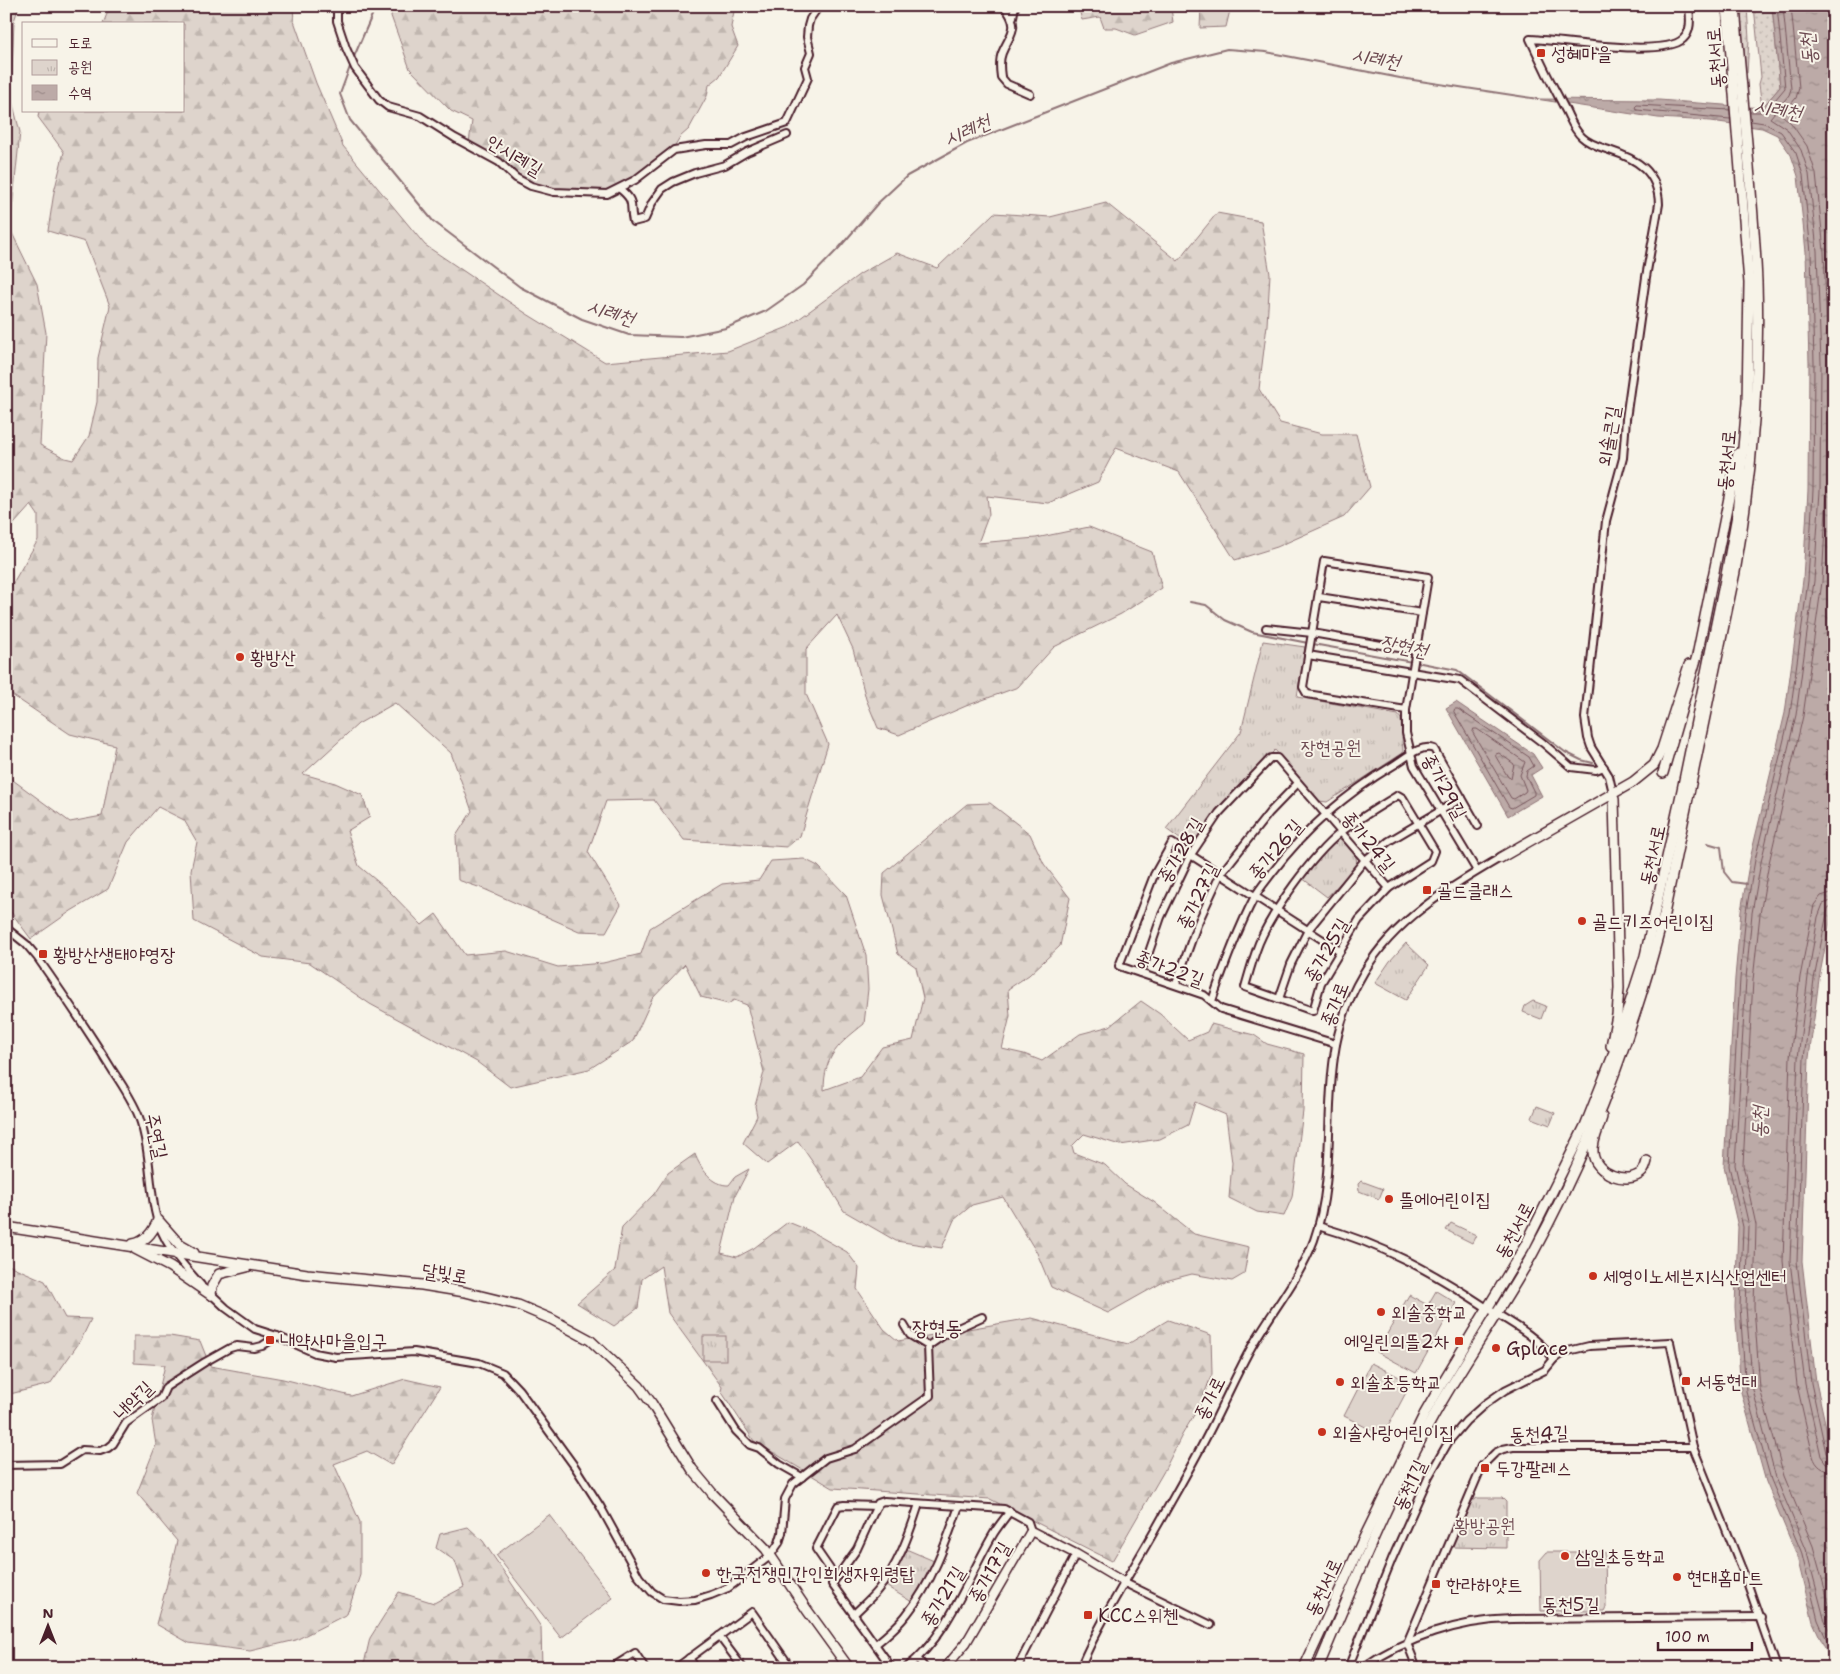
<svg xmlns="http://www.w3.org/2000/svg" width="1840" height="1674" font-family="'Shantell Sans','Poor Story',sans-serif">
<defs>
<pattern id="grass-dots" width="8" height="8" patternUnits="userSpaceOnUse" patternTransform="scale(1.25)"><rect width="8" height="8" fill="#ded4cc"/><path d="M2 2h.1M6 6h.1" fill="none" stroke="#c0b6af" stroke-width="1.8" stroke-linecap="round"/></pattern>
<pattern id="forest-firs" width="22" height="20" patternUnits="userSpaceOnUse" patternTransform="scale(1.25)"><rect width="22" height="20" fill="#ded4cc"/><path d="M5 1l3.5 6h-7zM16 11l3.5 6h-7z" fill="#c0b6af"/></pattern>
<pattern id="park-tufts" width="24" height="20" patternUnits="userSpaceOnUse" patternTransform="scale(1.25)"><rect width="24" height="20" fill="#ded4cc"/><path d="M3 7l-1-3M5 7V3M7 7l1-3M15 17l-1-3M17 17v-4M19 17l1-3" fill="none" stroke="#c0b6af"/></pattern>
<pattern id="water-ripples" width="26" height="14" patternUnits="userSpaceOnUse" patternTransform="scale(1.25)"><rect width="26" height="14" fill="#bcaaa7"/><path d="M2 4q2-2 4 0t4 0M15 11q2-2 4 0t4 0" fill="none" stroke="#9b8a88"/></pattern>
</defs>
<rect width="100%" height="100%" fill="#f7f3e8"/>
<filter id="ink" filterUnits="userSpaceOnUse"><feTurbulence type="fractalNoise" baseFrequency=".02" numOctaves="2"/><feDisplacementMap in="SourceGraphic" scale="10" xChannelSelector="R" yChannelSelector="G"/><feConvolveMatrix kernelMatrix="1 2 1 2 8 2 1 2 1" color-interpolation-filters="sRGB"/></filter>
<g filter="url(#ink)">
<g fill="url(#grass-dots)" stroke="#947a7c">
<path d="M1740 6H1747L1749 40 1747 73H1746Z"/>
<path d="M1754 6H1772L1780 87 1762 108 1759 84 1761 77Z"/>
</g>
<g fill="url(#forest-firs)" stroke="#947a7c">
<path d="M6 6H19L14 21 11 97 20 132 10 229 37 284 46 333 40 445 65 458 73 460 89 436 97 402 98 358 110 306 85 242 48 231 54 192 64 152 38 117 39 111H184V24H103L110 6H293L294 21 316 83 343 146 425 245 527 314 605 362 728 351 788 327 860 274 897 253 937 268 994 213 1050 217 1106 203 1178 261 1217 213 1261 221 1270 274 1267 325 1259 389 1280 423 1322 434H1356L1370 487 1344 517 1277 547 1235 560 1179 472 1116 448 1098 482 1048 503 987 496 989 514 978 543 1036 538 1089 527 1152 552 1162 588 1121 614 1054 647 1018 687 966 706 899 735 878 728 866 699 853 649 837 615 806 649V694L828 744 800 836 787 847 684 840 654 800 606 801 588 852 621 905 606 932 579 931 484 889 458 880 456 836 472 811 451 753 395 703 358 724 303 774 335 783 362 795 370 817 347 831 359 866 389 891 422 925 436 914 465 955 506 951 558 967 603 963 641 954 650 928 722 884 759 880 771 861 804 859 818 866 846 895 866 955 868 989 864 1024C839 1044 824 1055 824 1090L860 1077 882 1047 913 1040 923 998 916 967 898 954 883 895 884 873 967 804 990 803 1030 834 1044 864 1070 898 1060 946 1029 975 1008 989 1010 1016 1002 1049 1024 1054 1042 1061 1080 1034 1110 1026 1141 1001 1160 1014 1188 1040 1207 1032 1211 1024 1254 1035 1267 1044 1304 1054 1303 1111 1292 1197 1284 1216 1257 1212 1229 1198 1232 1163 1226 1115 1195 1102 1188 1125 1160 1139 1120 1145 1084 1134 1072 1146 1074 1153 1105 1165 1125 1184 1154 1202 1194 1234 1249 1247 1244 1274 1232 1281 1192 1274 1165 1281 1108 1313 1051 1287 1037 1253 1003 1197 972 1205 954 1220 942 1248 896 1241 844 1211 827 1183 798 1141 767 1164 743 1143 757 1116 755 1106 764 1072 747 1005 734 1000 728 1004 701 997 685 964 652 999 633 1041 589 1069 510 1087 477 1062 370 1004 310 963 263 957 194 921 191 870 197 842 184 820 158 807 128 842 108 889 71 911 31 939 11 912 6 910V775L70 822 102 816 115 745 70 734 6 691V595L38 540V515L31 505 6 533Z"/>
<path d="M393 6H735L731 27 738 46 719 77 709 85 707 96 689 129 680 137 672 150 624 183 607 191 555 189 533 183 469 143 472 121 451 111 410 69 391 16Z"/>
<path d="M1078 6H1177L1171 8 1173 22 1135 35 1116 28H1104L1100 17 1082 20Z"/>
<path d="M1201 6H1231L1226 27 1200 28Z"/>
<path d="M695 1154C700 1168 713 1186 729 1185L735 1177 749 1169 735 1196 721 1253 737 1257 754 1248 788 1222 810 1231 847 1252 859 1268 857 1289 884 1329 898 1341 1032 1318 1128 1344 1168 1320 1211 1335 1212 1374 1200 1405 1182 1435 1164 1471 1112 1561 990 1499 833 1488 754 1441 721 1391 722 1387 668 1313 661 1266 642 1279 638 1308 614 1326 577 1303 615 1270 622 1227 654 1194 668 1173Z"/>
<path d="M6 1264 45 1281 65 1318 91 1319 81 1340 50 1384 6 1395Z"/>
<path d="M134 1336H170L200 1341 210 1366 283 1379 351 1396 405 1379 440 1387 391 1465 367 1451 334 1464 360 1522V1575L347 1614 296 1640 250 1651 189 1643 156 1624 166 1588 177 1541 137 1493 156 1445 152 1420 165 1365 134 1363Z"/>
<path d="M468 1527 483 1541 541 1627 542 1668H363L370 1638 399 1592 434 1603 464 1587 455 1561 436 1548 440 1534Z"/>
</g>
<g fill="url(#park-tufts)" stroke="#947a7c">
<path d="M1263 641 1305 647 1297 697 1398 715 1401 719 1403 753 1327 802 1319 801 1275 750 1212 816 1191 847 1166 829 1241 732Z"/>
<path d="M1342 839 1356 857 1357 865 1327 897 1302 878C1311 868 1329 841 1342 839Z"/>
<path d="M1406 943 1429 965 1406 1000 1375 983 1390 961Z"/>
<path d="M1533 1001 1546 1006 1541 1019 1523 1012 1525 1006Z"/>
<path d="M1537 1106 1555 1113 1550 1125 1532 1118Z"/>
<path d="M1361 1181 1383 1189 1379 1199 1359 1191 1358 1184Z"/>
<path d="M1451 1223 1476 1235 1472 1243 1446 1230Z"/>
<rect x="703" y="1336" width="23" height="24"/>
<path d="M1476 1498H1502L1506 1502V1548L1452 1547 1471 1502Z"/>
<path d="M906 1549 934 1561 912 1602 884 1585Z"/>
</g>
<g fill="#ded4cc" stroke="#947a7c">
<path d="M1436 1291 1456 1303 1449 1315 1429 1303Z"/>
<path d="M1409 1295 1448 1316 1416 1373 1377 1352Z"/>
<path d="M1371 1363 1411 1383 1383 1436 1344 1416Z"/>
<path d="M549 1515 613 1598 561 1638 496 1555Z"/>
<path d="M1547 1552H1605L1606 1607 1604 1611H1541L1540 1560Z"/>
</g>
<g fill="url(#water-ripples)" stroke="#8e7275">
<path d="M1772 6H1834V901L1819 979 1809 1058 1802 1261 1816 1382 1834 1463V1668L1813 1622 1796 1553 1766 1482 1741 1392 1735 1307 1738 1227 1724 1166 1735 978 1741 911 1750 859 1785 713 1803 580 1808 490 1809 363 1806 252 1798 176 1791 155 1777 135 1762 128 1711 121 1658 118 1536 99 1659 100 1762 108 1780 87Z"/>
<path d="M1456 702 1533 754 1542 768 1531 775 1542 796 1508 816 1446 708Z"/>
</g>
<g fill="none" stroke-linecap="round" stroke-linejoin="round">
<g stroke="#78575d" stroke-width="1">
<path d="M1783 6 1791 89 1789 95 1770 118 1787 129 1801 150 1809 174 1817 251 1821 363 1820 491 1814 581 1796 715 1761 862 1752 913 1746 979 1735 1165 1749 1226 1746 1307 1753 1390 1776 1478 1806 1549 1824 1618 1834 1641"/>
<path d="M1791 6 1799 88 1796 98 1782 115 1791 123 1807 146 1816 174 1824 251 1828 363 1827 491 1822 582 1803 716 1769 863 1760 914 1753 980 1743 1165 1756 1225 1754 1307 1760 1389 1784 1476 1813 1546 1834 1622"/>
<path d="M1730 110 1637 105 1635 107 1637 110 1730 119"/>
<path d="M1750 112H1765L1785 88 1777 6"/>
<path d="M1751 121 1764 123 1781 132 1796 153 1803 175 1811 252 1814 363 1813 490 1808 581 1790 714 1755 860 1746 912 1740 979 1729 1166 1743 1227 1740 1307 1746 1391 1771 1480 1801 1551 1818 1620 1834 1656"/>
<path d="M1455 709H1458L1529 757 1534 766 1527 771 1526 776 1534 792V795L1512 808 1509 807 1454 712Z"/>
<path d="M1474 729H1477L1525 762 1520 775 1526 790 1525 792 1514 799 1511 798 1473 733Z"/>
<path d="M1496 754 1499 753 1514 764 1511 778 1508 777 1496 757Z"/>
<path d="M1834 892 1821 896 1814 905 1800 977 1790 1057 1783 1261 1797 1385 1813 1456C1816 1466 1823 1471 1834 1472"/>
<path d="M1834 900 1823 904 1818 917 1808 977 1798 1058 1790 1261 1805 1384 1821 1456 1826 1463 1834 1464"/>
<path d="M1834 906 1828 908 1814 979 1804 1058 1797 1261 1811 1383 1826 1453 1829 1457 1834 1458"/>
</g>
<g stroke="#8e7275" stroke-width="2">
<path d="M353 59 376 6"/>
<path d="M351 64 340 94 350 120 433 221 520 287 582 319 629 335 681 337 726 328 766 311 803 285 839 248 878 203 907 176 967 143 1171 63 1227 49 1266 52 1400 78 1538 99"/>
<path d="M1190 602 1206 605 1225 620 1252 632 1308 643"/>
<path d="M1313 644 1412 662"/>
<path d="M1416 662 1457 670 1565 752 1581 760 1593 763"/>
<path d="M1707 843 1721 847 1724 872 1732 882 1747 884"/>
</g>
<g stroke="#4a1f2b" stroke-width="10">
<g id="minor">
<path d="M340 6 337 12V21L346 48 355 68 379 100 388 107 420 116 455 138 499 162 516 178 531 186 554 192 607 194 635 180 674 150 706 145H731L746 137 787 123 808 78 805 67 811 53 807 37 808 26 810 19 819 6"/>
<path d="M1004 6C1021 28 1011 32 1002 53 999 60 1000 70 1001 77L1007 84 1030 94"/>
<path d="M1013 17 1015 6"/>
<path d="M620 189C636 202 629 204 633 222L645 219 652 203 662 189 673 182 695 173 725 165 747 152 787 135"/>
<path d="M1319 597 1422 613"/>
<path d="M1266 628 1312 633 1416 651"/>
<path d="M1308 655 1460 680 1543 743 1571 767 1596 770 1604 767"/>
<path d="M1406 710 1307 694 1303 687 1324 561 1428 577 1406 710V733L1414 766 1477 871"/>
<path d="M1613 793 1609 776 1591 747 1588 738 1585 718 1606 521 1623 458 1626 419 1646 277 1659 204C1658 171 1637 159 1609 150 1600 147 1589 144 1582 137 1574 130 1570 119 1566 111 1553 87 1541 63 1530 39 1560 40 1663 58 1683 39 1692 31 1690 18 1689 6"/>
<path d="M1398 795 1403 798 1435 851 1431 861 1389 888 1359 920 1321 983 1313 1011 1245 987C1249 973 1253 958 1259 943 1273 910 1312 856 1340 833 1358 819 1379 807 1398 795Z"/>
<path d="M6 928 26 944 37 957C63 994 89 1032 113 1071 123 1086 133 1101 139 1117 150 1147 149 1181 155 1211 160 1240 182 1264 201 1285"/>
<path d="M1140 973 1149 952 1161 917 1190 856 1219 813 1271 758H1277L1389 888"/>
<path d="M1176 984 1197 925 1220 875 1269 813 1298 783"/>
<path d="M1279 999 1291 964 1308 930 1364 861 1389 841 1462 798"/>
<path d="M1212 1001C1224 966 1237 931 1254 898 1259 889 1266 881 1272 873 1306 828 1345 794 1394 765 1404 759 1422 743 1434 749L1478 826"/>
<path d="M1336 1044 1221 1009 1204 995 1119 966 1154 875 1172 843 1340 951"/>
<path d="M1318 1226C1384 1245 1431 1271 1487 1308 1513 1324 1535 1335 1554 1359"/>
<path d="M210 1293 226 1308 255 1329 277 1336 315 1353 336 1357 414 1352 479 1363 503 1373 519 1390 575 1467 600 1506 639 1577 652 1592 663 1599 679 1601 695 1600 711 1595 728 1588 770 1556 779 1543 782 1533 785 1499 793 1484 826 1458 855 1449 930 1396 928 1346 910 1335 904 1325"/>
<path d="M928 1346 947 1333 982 1317"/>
<path d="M717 1401 736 1431 750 1445 759 1448 779 1464 802 1477"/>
<path d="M6 1465 60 1464 82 1450 100 1451 108 1448 113 1444 126 1423 161 1398 166 1387 205 1362 230 1348 237 1346 254 1348 262 1346 277 1336"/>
<path d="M836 1578 816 1549 838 1506 844 1505 877 1506"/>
<path d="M1125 1583 1211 1625"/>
<path d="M854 1614C861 1607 869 1600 876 1592 898 1567 909 1535 919 1504"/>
<path d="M719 1636 743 1668"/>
<path d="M876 1644C887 1635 898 1626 907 1614 932 1583 946 1543 959 1506"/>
<path d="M689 1658 696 1668"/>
<path d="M918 1659 925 1668"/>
<path d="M611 1668 635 1653 645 1668"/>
<path d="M676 1668 752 1612 791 1668"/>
<path d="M892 1668 832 1584 857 1549 878 1503 884 1501 1004 1509 1028 1522 1031 1531"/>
<path d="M906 1668C950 1634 967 1578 994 1533 999 1525 1005 1518 1010 1511"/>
<path d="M1017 1668 1076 1554"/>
<path d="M1080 1668C1103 1614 1136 1565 1164 1514 1182 1482 1200 1451 1216 1418 1228 1394 1239 1369 1252 1346 1272 1311 1300 1278 1314 1240 1335 1180 1325 1118 1334 1057 1338 1027 1349 997 1364 972 1395 919 1449 888 1500 858"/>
<path d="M1348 1668 1392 1559 1429 1476 1449 1441 1466 1421 1485 1404 1505 1390 1545 1370 1554 1359 1564 1352 1589 1346 1670 1342 1693 1447 1746 1579 1777 1668"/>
<path d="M1362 1668C1405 1638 1460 1620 1512 1619L1761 1617"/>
<path d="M1417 1668 1407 1643 1482 1466 1495 1453 1503 1449 1513 1447H1693"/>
</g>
</g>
<g stroke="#4a1f2b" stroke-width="11">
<path id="tertiary" d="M945 1668 966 1643 1031 1531 1076 1554 1125 1583"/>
</g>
<g stroke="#4a1f2b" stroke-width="12">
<g id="secondary">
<path d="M1663 773 1697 656 1738 453"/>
<path d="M1500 858 1633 782 1654 765 1662 749 1689 665"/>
<path d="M1611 1046 1617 1015 1619 988 1614 799"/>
<path d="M1602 1117C1599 1128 1592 1141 1593 1152 1594 1174 1628 1186 1642 1172 1645 1169 1646 1165 1647 1161"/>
<path d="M6 1227 307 1274 422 1285 465 1292 518 1305 551 1319 590 1340 639 1386 652 1404 692 1469 713 1494 766 1549 807 1610 849 1668"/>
<path d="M133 1244C146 1242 153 1232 158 1220L180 1245 194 1253"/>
<path d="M135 1249 170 1267 211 1295"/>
<path d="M211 1295 212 1286 219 1274 247 1267"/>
<path d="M1304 1668 1362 1542 1425 1413 1444 1380 1525 1246 1585 1126 1612 1058 1645 956 1682 790 1727 570 1737 515 1747 403 1749 283 1727 6"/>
<path d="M1318 1668C1354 1583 1389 1497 1433 1417 1464 1361 1502 1309 1533 1253 1591 1147 1634 1031 1664 914L1735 572C1752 476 1760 379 1757 282 1753 190 1742 98 1735 6"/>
</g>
</g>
<use href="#minor" stroke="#f7f3e8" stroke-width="6"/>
<use href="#tertiary" stroke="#f7f3e8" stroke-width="8"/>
<use href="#secondary" stroke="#f7f3e8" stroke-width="9"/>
</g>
</g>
<g fill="#c8321e" stroke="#f7f3e8" stroke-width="2">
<rect x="1536" y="48" width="10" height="10" rx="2.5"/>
<circle cx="240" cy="657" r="5"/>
<rect x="1422" y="885" width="10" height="10" rx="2.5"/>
<circle cx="1582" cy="921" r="5"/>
<rect x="38" y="949" width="10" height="10" rx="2.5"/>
<circle cx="1389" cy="1199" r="5"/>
<circle cx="1593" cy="1276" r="5"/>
<circle cx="1381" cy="1312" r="5"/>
<rect x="265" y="1335" width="10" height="10" rx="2.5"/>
<rect x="1454" y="1336" width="10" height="10" rx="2.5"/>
<circle cx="1496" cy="1348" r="5"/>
<rect x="1681" y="1376" width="10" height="10" rx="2.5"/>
<circle cx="1340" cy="1382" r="5"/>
<circle cx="1322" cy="1432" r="5"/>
<rect x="1480" y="1463" width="10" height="10" rx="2.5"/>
<circle cx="1565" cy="1556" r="5"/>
<circle cx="706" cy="1573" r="5"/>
<circle cx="1677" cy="1577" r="5"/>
<rect x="1431" y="1579" width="10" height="10" rx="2.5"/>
<rect x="1083" y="1610" width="10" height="10" rx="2.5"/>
</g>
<g text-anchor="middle" stroke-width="4" stroke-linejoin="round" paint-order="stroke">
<g font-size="19" fill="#4a1f2b" stroke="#f7f3e8" text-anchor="start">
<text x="1551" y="60">성혜마을</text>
<text x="250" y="664">황방산</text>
<text x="1437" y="897">골드클래스</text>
<text x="1592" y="928">골드키즈어린이집</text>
<text x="53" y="961">황방산생태야영장</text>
<text x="1399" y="1206">뜰에어린이집</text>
<text x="1603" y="1283">세영이노세븐지식산업센터</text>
<text x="1391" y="1319">외솔중학교</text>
<text x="280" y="1347">내약사마을입구</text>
<text x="1449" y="1348" text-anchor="end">에일린의뜰2차</text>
<text x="1506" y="1355">Gplace</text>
<text x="1696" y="1388">서동현대</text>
<text x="1350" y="1389">외솔초등학교</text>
<text x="1332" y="1439">외솔사랑어린이집</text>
<text x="1495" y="1475">두강팔레스</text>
<text x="1575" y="1563">삼일초등학교</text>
<text x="716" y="1580">한국전쟁민간인희생자위령탑</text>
<text x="1687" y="1584">현대홈마트</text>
<text x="1446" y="1591">한라하얏트</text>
<text x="1098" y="1622">KCC스위첸</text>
</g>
<g font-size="19" fill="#4a1f2b" stroke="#f7f3e8">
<text transform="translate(1715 58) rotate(-95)" y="7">동천서로</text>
<text transform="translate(515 155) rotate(31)" y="7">안시례길</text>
<text transform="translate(1608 436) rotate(-81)" y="7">외솔큰길</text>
<text transform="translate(1726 460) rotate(-85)" y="7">동천서로</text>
<text transform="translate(1445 786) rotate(61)" y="7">종가29길</text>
<text transform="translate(1369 841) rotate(50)" y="7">종가24길</text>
<text transform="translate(1275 849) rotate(-50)" y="7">종가26길</text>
<text transform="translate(1180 850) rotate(-60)" y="7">종가28길</text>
<text transform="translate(1652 855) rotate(-78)" y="7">동천서로</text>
<text transform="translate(1197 896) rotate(-64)" y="7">종가27길</text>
<text transform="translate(1326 950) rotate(-60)" y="7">종가25길</text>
<text transform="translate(1170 968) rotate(20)" y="7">종가22길</text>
<text transform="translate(1334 1004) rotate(-69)" y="7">종가로</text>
<text transform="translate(157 1136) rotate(78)" y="7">주연길</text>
<text transform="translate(1514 1230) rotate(-62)" y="7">동천서로</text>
<text transform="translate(445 1273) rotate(9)" y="7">달빛로</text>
<text transform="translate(1209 1398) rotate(-64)" y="7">종가로</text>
<text transform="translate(133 1400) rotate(-45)" y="7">내약길</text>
<text transform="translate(1539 1433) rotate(-2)" y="7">동천4길</text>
<text transform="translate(1409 1485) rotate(-65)" y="7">동천1길</text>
<text transform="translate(989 1572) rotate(-61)" y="7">종가17길</text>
<text transform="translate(1323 1587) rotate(-65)" y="7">동천서로</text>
<text transform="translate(942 1596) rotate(-59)" y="7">종가21길</text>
<text x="1571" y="1611">동천5길</text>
</g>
<g font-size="19" fill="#6f4c53" stroke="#f7f3e8">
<text x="1331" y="754">장현공원</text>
<text x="1485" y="1532">황방공원</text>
</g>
<g font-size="20" font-style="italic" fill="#6c4950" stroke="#f7f3e8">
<text transform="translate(1808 49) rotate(-96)" y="7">동천</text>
<text transform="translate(1376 58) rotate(10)" y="7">시례천</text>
<text transform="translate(1778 109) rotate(10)" y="7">시례천</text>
<text transform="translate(967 130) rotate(-24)" y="7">시례천</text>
<text transform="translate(611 312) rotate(17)" y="7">시례천</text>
<text transform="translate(1404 646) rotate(11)" y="7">장현천</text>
<text transform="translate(1759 1122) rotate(-88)" y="7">동천</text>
</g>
<g font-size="21" fill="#4a1f2b" stroke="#f7f3e8">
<text x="937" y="1335">장현동</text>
</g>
</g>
<rect width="1840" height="1674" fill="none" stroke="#f7f3e8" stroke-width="25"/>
<rect x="12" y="12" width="1815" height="1649" fill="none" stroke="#4a1f2b" stroke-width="2" filter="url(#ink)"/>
<rect x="22" y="22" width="162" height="90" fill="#f7f3e8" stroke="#b29e9c"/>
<rect x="32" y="39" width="25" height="8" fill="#f7f3e8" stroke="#b29e9c"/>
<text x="68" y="48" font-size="15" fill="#4a1f2b">도로</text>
<rect x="32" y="60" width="25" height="15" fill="url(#park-tufts)" stroke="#b29e9c"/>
<text x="68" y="72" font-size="15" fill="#4a1f2b">공원</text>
<rect x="32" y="85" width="25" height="15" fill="url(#water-ripples)" stroke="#b29e9c"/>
<text x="68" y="98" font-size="15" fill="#4a1f2b">수역</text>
<g transform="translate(48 1626)" stroke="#f7f3e8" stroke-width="4" paint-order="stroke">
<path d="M0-4L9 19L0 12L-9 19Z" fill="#4a1f2b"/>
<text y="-8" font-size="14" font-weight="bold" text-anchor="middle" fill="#4a1f2b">N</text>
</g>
<path d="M1658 1642v8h94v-8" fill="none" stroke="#4a1f2b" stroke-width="2.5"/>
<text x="1665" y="1642" font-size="15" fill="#4a1f2b" stroke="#f7f3e8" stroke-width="4" paint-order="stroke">100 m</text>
</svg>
